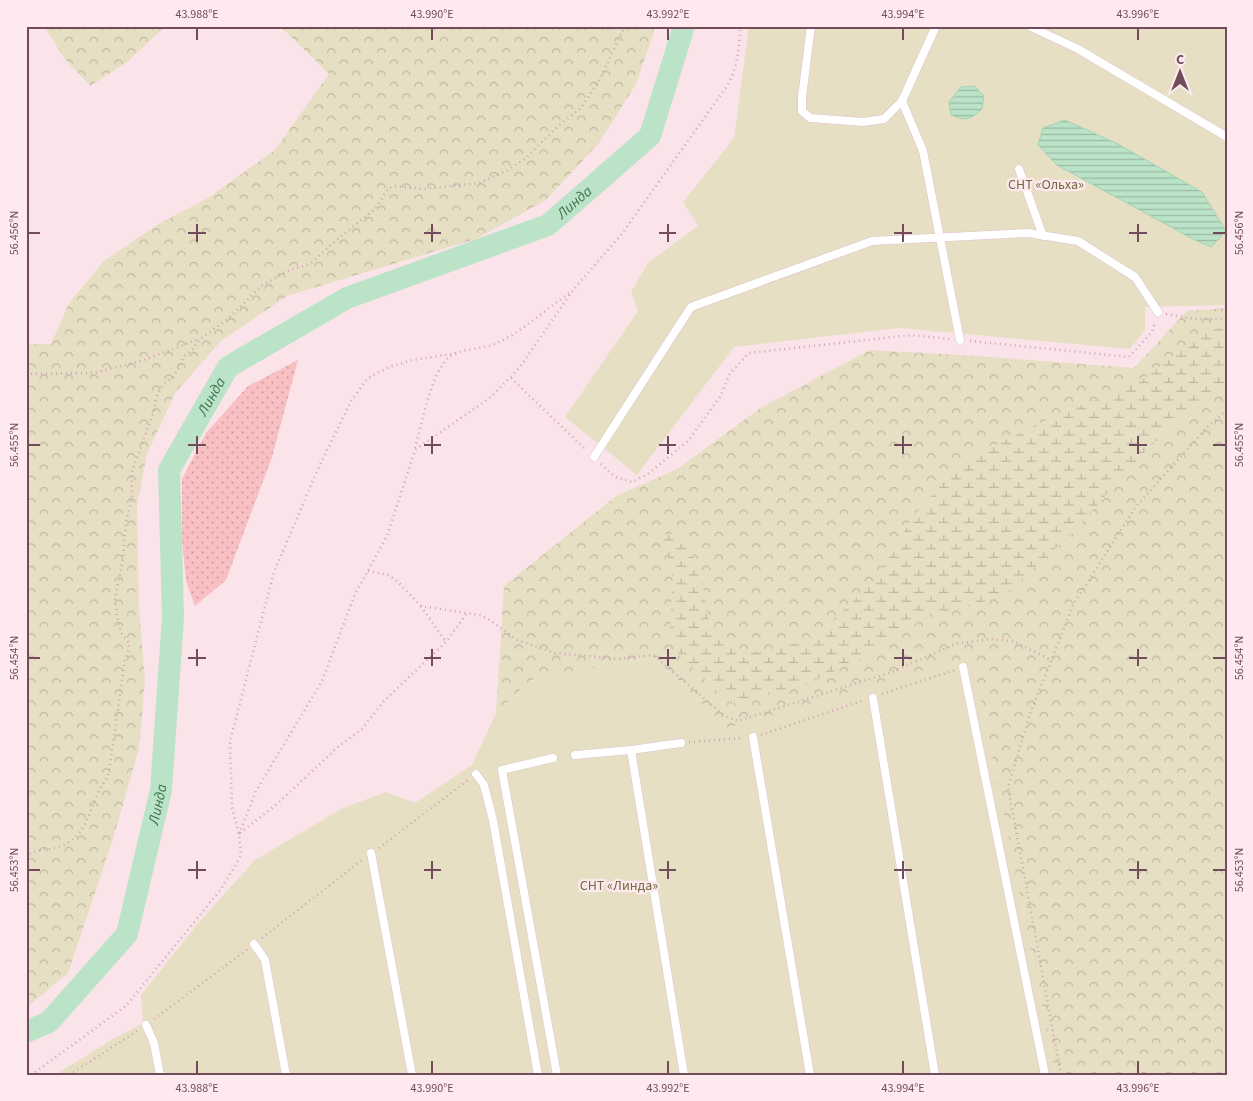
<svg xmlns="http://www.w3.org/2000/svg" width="1253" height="1101" font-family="'Source Sans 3',sans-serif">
<defs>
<pattern id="forest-crowns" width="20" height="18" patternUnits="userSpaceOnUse" patternTransform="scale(1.25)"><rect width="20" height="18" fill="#e7dfc3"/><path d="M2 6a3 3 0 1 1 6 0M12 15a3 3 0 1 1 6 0" fill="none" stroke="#c0b7a2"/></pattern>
<pattern id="wetland-marsh" width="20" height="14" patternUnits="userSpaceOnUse" patternTransform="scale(1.25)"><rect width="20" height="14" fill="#e7dfc3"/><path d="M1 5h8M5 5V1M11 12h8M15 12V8" fill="none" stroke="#c0b7a2"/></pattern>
<pattern id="sand-dots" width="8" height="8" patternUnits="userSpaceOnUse" patternTransform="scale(1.25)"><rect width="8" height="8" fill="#f9c0c3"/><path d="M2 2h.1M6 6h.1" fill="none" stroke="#ce9ea2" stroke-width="1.8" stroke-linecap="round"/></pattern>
<pattern id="water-rules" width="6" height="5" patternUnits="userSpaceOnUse" patternTransform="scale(1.25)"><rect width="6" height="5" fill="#bae3c7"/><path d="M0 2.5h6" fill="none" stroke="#9cbaa5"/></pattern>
</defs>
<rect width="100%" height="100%" fill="#fbe4e9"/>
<g fill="#e7dfc3">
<path d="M749 26H1227V305L1145 307V330L1130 349 899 328 734 347 637 475 565 417 638 311 631 292 648 263 698 226 683 202 734 138Z"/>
<path d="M972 655 1056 1075H55L113 1039 143 1023 141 995 200 921 255 860 343 808 386 792 415 803 472 765 496 713 534 678 653 657 728 728Z"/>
</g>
<g fill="url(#forest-crowns)">
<path d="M44 26H166L127 62 90 86 64 58Z"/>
<path d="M277 26H656L636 84 599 143 546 200 476 239 287 296 221 341 175 393 147 454 137 505 139 610 145 680 139 749 112 842 68 973 26 1008V344H51L69 303 104 261 160 223 208 198 275 150 329 74 285 31Z"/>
<path d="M1227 308V1075H1056L972 656 728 728 653 657 534 678 496 713 504 586 616 496 677 469 762 407 870 350 978 356 1134 368 1187 311Z"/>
</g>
<path fill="url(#wetland-marsh)" d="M1211 328 1227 329V386L1189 410 1141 456 1071 534 1003 596 921 620 872 653 806 685 731 704 679 655 670 633 673 565 655 535 683 533 701 574 709 623 744 653 771 650 813 638 877 579 914 515 963 461 1059 414 1138 383Z"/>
<path fill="url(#sand-dots)" d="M298 360 272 457 226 580 195 606 186 581 182 540V479L206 433 248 386Z"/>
<g fill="url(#water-rules)" stroke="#a1d4b2">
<path d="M974 86 984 96 982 109C970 120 967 121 951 115L949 102 961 87Z"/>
<path d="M1065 120 1118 144 1202 192 1226 231 1211 247 1193 239 1057 165 1038 145 1043 128Z"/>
</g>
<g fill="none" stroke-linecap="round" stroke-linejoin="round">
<path stroke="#bae3c7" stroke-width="22" id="s1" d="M26 1032 49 1022 127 934 161 790 173 617 169 470 228 367 347 298 548 225 650 136 684 26"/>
<g stroke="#dfc0cb" stroke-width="9">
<g id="service">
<path d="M811 26 802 97V111L810 118 863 122 884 119 902 101 936 26"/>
<path d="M1029 26 1078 49 1227 137"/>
<path d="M902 101 923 151 960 340"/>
<path d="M1019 169 1043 236"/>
<path d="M594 457 691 307 872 241 1028 233 1078 241 1135 277 1158 312"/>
<path d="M963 667 1045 1075"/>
<path d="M873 698 935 1075"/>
<path d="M753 737 810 1075"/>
<path d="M631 750 684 1075"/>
<path d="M575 755 631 750 681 743"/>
<path d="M553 758 502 770 557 1075"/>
<path d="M476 774 484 785 493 820 538 1075"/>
<path d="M371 853 412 1075"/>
<path d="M254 944 265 960 286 1075"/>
<path d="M146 1025 154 1043 160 1075"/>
</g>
</g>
<g stroke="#d3a1b7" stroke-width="2.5" stroke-dasharray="1 4" stroke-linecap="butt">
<path d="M1166 314 1194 319H1227"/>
<path d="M970 341 1129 357 1152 332 1155 322"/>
<path d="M26 374 94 373 144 360 199 339"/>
<path d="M511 378 586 450"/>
<path d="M415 448C422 424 430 376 448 358 459 348 478 350 492 345 517 336 549 307 572 291"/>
<path d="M601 464 615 477 632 482 648 474 688 441 720 397 730 373 749 353 910 335 950 339"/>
<path d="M368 571 388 575 397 581 421 606 480 615 490 620 517 640 555 653 618 659 653 655 725 716 738 721 892 672 955 644 990 639 1013 641 1051 660"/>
<path d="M421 606 446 642"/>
<path d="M882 694 955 670"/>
<path d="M761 735 864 700"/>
<path d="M689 742 743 738"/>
<path d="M240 833 276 805 340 745 362 729 384 701 446 642 467 613"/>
<path d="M239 834 256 791 322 681 355 594 387 536 415 450 491 397 520 367 573 290 621 235 727 86C737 70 740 45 740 26"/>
<path d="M379 848 468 780"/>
<path d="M26 857C34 848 48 851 59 847 88 836 88 811 100 789 103 783 107 779 109 772L125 660 128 653 129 643 122 634 118 622 115 599 123 558 126 521 131 503 132 488 131 474 154 411 157 395 161 387 173 377 181 364 183 357 193 349 200 339 228 319 261 286 287 271 310 264 333 243 375 209 384 195 389 188 394 186 424 189 479 183 506 171 526 158 557 127 581 108 600 79 625 26"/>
<path d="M262 938 362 860"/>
<path d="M154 1019 248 949"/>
<path d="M31 1075 126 1006 221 889 241 856 239 834 232 807 230 741 274 572 317 471 351 401 368 378 389 367 413 360 458 353"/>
<path d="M69 1075 137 1031"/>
<path d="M1061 1075 1008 787 1030 714 1074 603 1135 508 1206 428 1227 410"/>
</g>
<use href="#service" stroke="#fff" stroke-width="8"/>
</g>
<path fill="none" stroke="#724b5d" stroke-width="2" d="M197 28V40M432 28V40M668 28V40M903 28V40M1138 28V40M197 224V242M432 224V242M668 224V242M903 224V242M1138 224V242M28 233H40M188 233H206M424 233H441M659 233H676M894 233H912M1129 233H1147M1213 233H1226M197 436V454M432 436V454M668 436V454M903 436V454M1138 436V454M28 445H40M188 445H206M424 445H441M659 445H676M894 445H912M1129 445H1147M1213 445H1226M197 649V666M432 649V666M668 649V666M903 649V666M1138 649V666M28 658H40M188 658H206M424 658H441M659 658H676M894 658H912M1129 658H1147M1213 658H1226M197 861V879M432 861V879M668 861V879M903 861V879M1138 861V879M28 870H40M188 870H206M424 870H441M659 870H676M894 870H912M1129 870H1147M1213 870H1226M197 1061V1074M432 1061V1074M668 1061V1074M903 1061V1074M1138 1061V1074"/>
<g text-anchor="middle" stroke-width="4.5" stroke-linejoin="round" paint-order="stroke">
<g font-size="14" fill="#716c41" stroke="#feeaee">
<text x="1046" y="189">СНТ «Ольха»</text>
<text x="619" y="890">СНТ «Линда»</text>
</g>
<g font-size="15" font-style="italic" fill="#407652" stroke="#feeaee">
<text dy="5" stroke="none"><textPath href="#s1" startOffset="1116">Линда</textPath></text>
<text dy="5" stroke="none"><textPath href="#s1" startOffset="696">Линда</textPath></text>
<text dy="5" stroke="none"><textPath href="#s1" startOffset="276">Линда</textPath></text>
</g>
</g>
<rect width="1253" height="1101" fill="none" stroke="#feeaee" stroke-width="55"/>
<g transform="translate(1180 72)" stroke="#feeaee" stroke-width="4" paint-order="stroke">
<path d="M0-4L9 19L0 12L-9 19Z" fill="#724b5d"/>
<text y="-8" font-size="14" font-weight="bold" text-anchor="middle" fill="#724b5d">С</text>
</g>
<rect x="28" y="28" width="1198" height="1046" fill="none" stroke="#724b5d" stroke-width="2"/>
<g font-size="12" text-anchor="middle" fill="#724b5d">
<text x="197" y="18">43.988°E</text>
<text x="432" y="18">43.990°E</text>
<text x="668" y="18">43.992°E</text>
<text x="903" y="18">43.994°E</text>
<text x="1138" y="18">43.996°E</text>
<text transform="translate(14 233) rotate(-90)" y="4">56.456°N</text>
<text transform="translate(1239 233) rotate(-90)" y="4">56.456°N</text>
<text transform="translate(14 445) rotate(-90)" y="4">56.455°N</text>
<text transform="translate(1239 445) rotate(-90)" y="4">56.455°N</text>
<text transform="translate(14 658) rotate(-90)" y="4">56.454°N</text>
<text transform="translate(1239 658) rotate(-90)" y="4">56.454°N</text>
<text transform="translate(14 870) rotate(-90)" y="4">56.453°N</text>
<text transform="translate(1239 870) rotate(-90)" y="4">56.453°N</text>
<text x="197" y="1092">43.988°E</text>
<text x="432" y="1092">43.990°E</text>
<text x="668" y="1092">43.992°E</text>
<text x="903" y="1092">43.994°E</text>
<text x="1138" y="1092">43.996°E</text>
</g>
</svg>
